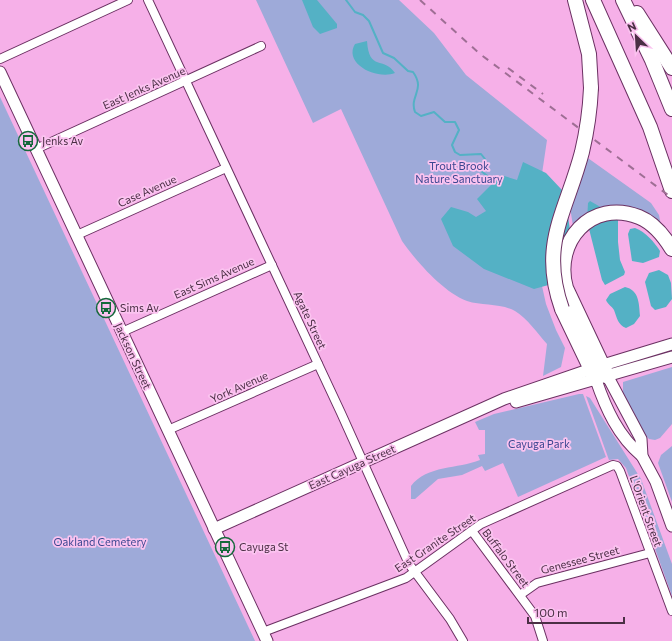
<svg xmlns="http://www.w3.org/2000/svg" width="672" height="641" font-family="Commissioner,sans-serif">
<rect width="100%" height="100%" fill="#f6b0e8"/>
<g fill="#9eaad9">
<path d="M256 0H399L434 33 466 75 547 140 532 241 546 304 556 330 565 348 561 367 543 376 547 344C537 333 528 319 515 311 501 303 482 306 467 301 443 292 416 261 402 241L341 109 313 123Z"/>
<path d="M0 97 255 641H0Z"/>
<path d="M585 156 651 203 659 215 662 231 636 211 573 226 569 201Z"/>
<path d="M672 367V424L660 438 655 440 649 439 645 435 623 394V382Z"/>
<path d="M579 394H583L606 457 518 497 503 463 485 471 482 466 462 475 438 479 415 499H411V486C427 465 458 469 480 460L478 455 485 454V430H479L475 422 494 414Z"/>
<path d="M586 396 590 398 641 479 672 564V596L626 468 618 459 609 460Z"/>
<path d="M672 446V502L658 463 661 455Z"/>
</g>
<g fill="#54b1c5">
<path d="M302 0H317L337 24V28L320 34 313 27Z"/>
<path d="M367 41C369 72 384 56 395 73 377 80 343 64 355 44Z"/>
<path d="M523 162 546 173 562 190 566 202 571 237 563 281 534 289 484 269 453 246 441 219 451 207 468 212 476 217 486 211 477 199 501 175 517 180Z"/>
<path d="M590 201 618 217V242L620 260 625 272 624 275 605 285 602 280 587 221 588 203Z"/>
<path d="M635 228C646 232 654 242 660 251L659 257 643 263 632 261 628 234 630 229Z"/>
<path d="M659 270 668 275 671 283 672 299 666 307 655 310 651 306 645 282 649 273Z"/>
<path d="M625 287C639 290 639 303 640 316L634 324 626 328C618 325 617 318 614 310 612 306 608 305 606 300L610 294Z"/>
</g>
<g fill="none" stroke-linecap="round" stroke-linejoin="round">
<path stroke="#54b1c5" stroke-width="2" d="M346 0 355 12 363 15 369 21 383 53 394 58 408 71 413 72C426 90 409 96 415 112L421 116 434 112 445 122H455L459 130 452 145 455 152 460 155 481 154 485 159 481 171 494 181"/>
<g stroke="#6b3062" stroke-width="10">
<g id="street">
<path d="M148 0 341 413 409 564 450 619 463 641"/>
<path d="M0 59 128 0"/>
<path d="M36 149 261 46"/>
<path d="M77 235 226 168"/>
<path d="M122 332 272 265"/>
<path d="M168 430 318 364"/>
<path d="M472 531 535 616 543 641"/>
<path d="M520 595 537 583 650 553"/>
<path d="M263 632 406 578 481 524 613 465 617 466 620 471 672 611"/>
</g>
</g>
<g stroke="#6b3062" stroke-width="13">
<g id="secondary">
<path d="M0 72 267 641"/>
<path d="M608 377 641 439 642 456 656 482 672 526"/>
<path d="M596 380C606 409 618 436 642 456"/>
<path d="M516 402 672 357"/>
<path d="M214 529 504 399 603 365 672 344"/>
</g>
</g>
<g stroke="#6b3062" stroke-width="16">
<g id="highway">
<path d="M575 0 589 54 591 88"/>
<path d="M593 0 650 127 672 191"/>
<path d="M623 0 652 60 672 109"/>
<path d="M637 13 672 68"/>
<path d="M562 309 596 380"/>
<path d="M608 377 566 288C553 242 591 198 639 217 654 223 664 236 672 249"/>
</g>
</g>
<use href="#street" stroke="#fff" stroke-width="8"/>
<use href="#secondary" stroke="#fff" stroke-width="11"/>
<use href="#highway" stroke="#fff" stroke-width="14"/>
<g stroke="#9e6e94" stroke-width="2" stroke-dasharray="7 7" stroke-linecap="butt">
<path d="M420 0 480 54 672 198"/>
<path d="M508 68 543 94"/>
</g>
<g stroke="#6b3062" stroke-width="16" stroke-linecap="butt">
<path id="highway-bridge" d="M562 309C539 244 566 213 582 152 587 131 590 110 591 88"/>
</g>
<use href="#highway-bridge" stroke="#fff" stroke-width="14"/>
</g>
<defs>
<g id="bus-ring" transform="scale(1)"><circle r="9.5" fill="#fbc3f0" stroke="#14693b" stroke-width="1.5"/><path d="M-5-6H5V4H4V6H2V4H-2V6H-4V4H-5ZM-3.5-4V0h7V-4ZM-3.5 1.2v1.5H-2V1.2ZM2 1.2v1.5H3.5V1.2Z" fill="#14693b"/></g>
</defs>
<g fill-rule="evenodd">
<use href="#bus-ring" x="28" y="141"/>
<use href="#bus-ring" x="106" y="308"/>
<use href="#bus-ring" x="225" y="547"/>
</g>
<g text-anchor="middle" stroke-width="3.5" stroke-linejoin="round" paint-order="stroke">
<g font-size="11" fill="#4b2f45" stroke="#fbc3f0">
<text transform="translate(144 88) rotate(-24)" y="4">East Jenks Avenue</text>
<text transform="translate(147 191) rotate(-24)" y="4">Case Avenue</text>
<text transform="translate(214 278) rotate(-24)" y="4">East Sims Avenue</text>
<text transform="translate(310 320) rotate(65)" y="4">Agate Street</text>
<text transform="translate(133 356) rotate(65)" y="4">Jackson Street</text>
<text transform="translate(239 387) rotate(-24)" y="4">York Avenue</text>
<text transform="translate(352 467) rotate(-24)" y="4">East Cayuga Street</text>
<text transform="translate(646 511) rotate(70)" y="4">L'Orient Street</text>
<text transform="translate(435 543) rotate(-34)" y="4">East Granite Street</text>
<text transform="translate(506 558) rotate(53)" y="4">Buffalo Street</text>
<text transform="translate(580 560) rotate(-15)" y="4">Genessee Street</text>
</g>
<g font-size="11" fill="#4b2f45" stroke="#fbc3f0" text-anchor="start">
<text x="42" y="145">Jenks Av</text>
<text x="120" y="312">Sims Av</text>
<text x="239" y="551">Cayuga St</text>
</g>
<g font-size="11" fill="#3a4690" stroke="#fbc3f0">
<text x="459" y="170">Trout Brook<tspan x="459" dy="13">Nature Sanctuary</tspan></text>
<text x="539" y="448">Cayuga Park</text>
<text x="100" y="546">Oakland Cemetery</text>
</g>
</g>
<g transform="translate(636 36) rotate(335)" stroke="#fbc3f0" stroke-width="3" paint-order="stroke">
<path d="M0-3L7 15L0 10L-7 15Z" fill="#4b2f45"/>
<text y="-6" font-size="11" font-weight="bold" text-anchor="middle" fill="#4b2f45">N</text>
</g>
<path d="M528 617v6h96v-6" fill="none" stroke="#4b2f45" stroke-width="2"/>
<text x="534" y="617" font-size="12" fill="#4b2f45" stroke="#fbc3f0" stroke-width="3" paint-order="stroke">100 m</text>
</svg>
